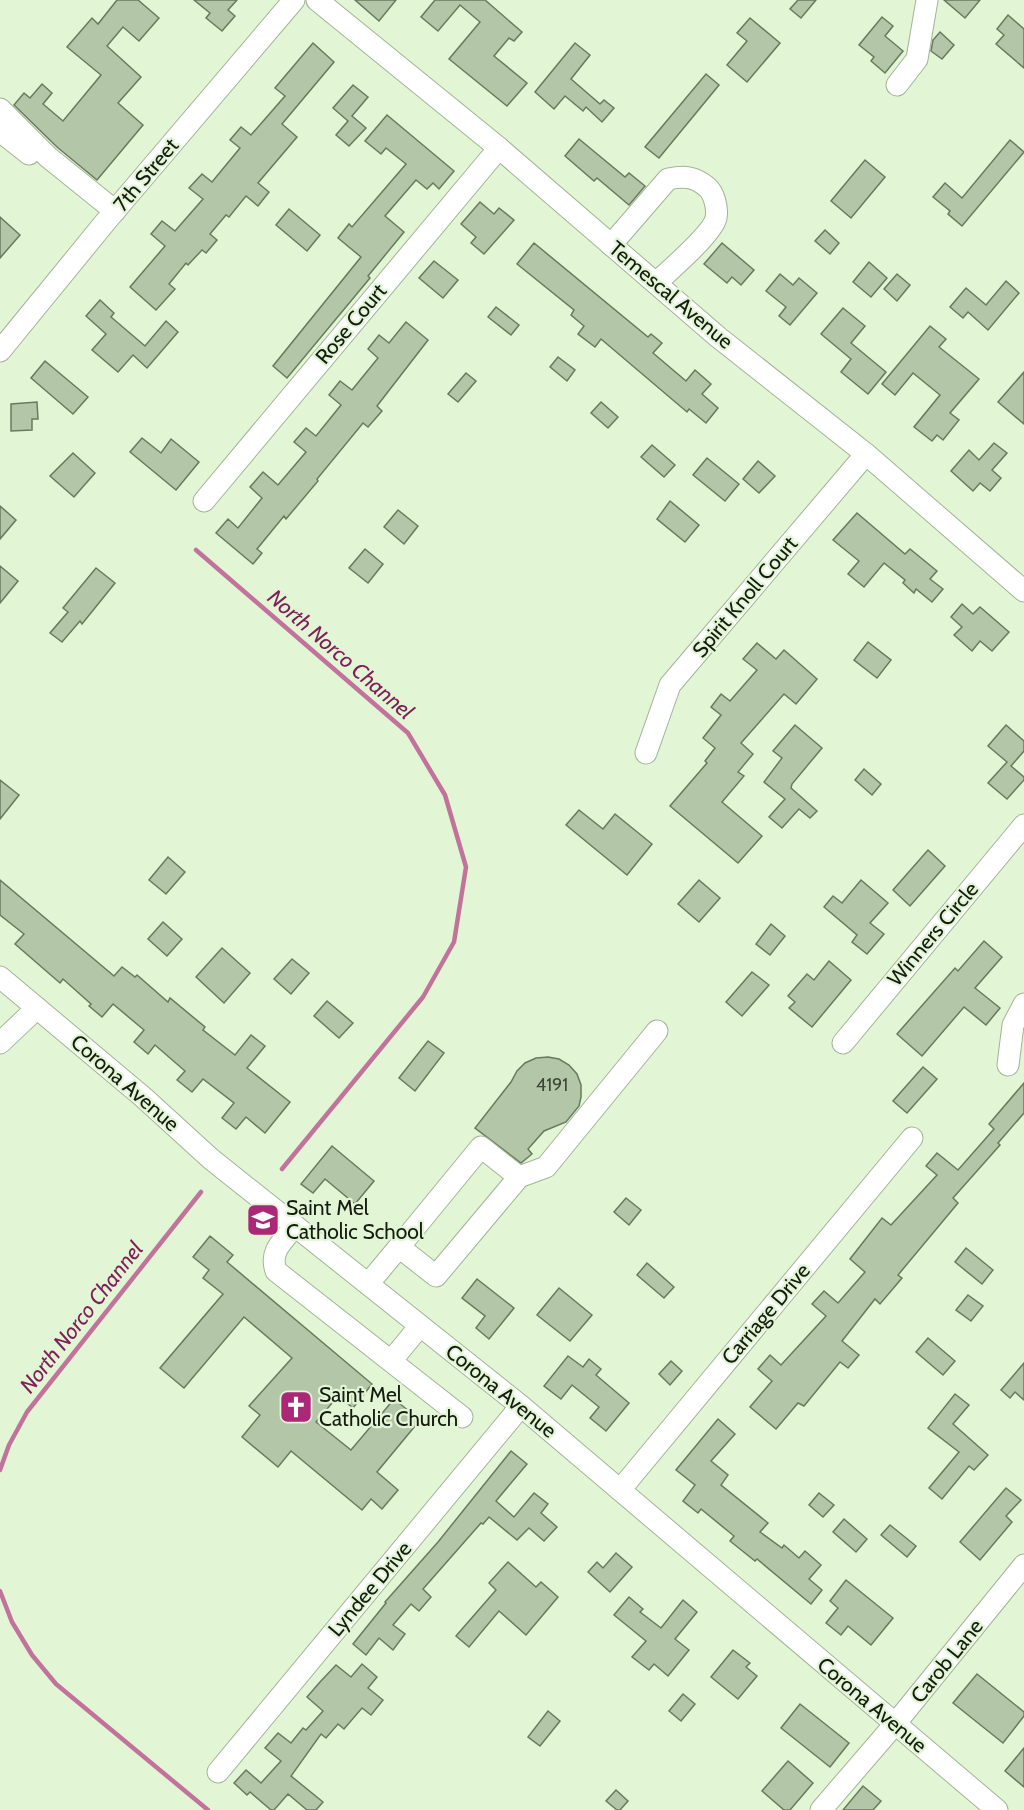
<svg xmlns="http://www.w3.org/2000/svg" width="1024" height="1810" font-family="Cabin,sans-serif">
<rect width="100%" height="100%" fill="#e2f6d6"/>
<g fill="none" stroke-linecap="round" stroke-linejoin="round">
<g stroke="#c2739b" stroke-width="4.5">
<path d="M196 550 408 733 445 795 466 867 454 942 423 997 282 1169"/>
<path d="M0 1470 9 1445 27 1412 201 1192"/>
<path d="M0 1591 12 1622 32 1655 56 1684 208 1810"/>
</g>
</g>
<g fill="#b4c6a8" stroke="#697a5e" stroke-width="1.5">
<path d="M117 0H138L159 18 139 41 123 27 107 46 141 77 118 103 143 125 97 180 57 147 14 105 24 93 30 98 42 84 52 93 43 104 63 121 101 75 67 47 92 18 98 24Z"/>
<path d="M194 0H237L228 10 235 16 222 31 206 18 210 13Z"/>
<path d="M355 0H396L379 21Z"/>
<path d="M435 0H485L522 32 514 41 509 38 494 56 527 83 507 106 449 59 480 22 460 5 438 31 421 17Z"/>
<path d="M798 0H816L801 18 790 9Z"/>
<path d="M944 0H980L965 18Z"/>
<path d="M1008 15 1024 29V68L996 44 1004 35 997 29Z"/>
<path d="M882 17 893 26 885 36 903 51 885 73 871 61 874 57 859 45Z"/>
<path d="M750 18 780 43 747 82 727 65 747 41 737 33Z"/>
<path d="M940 32 954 45 942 59 931 51 933 40Z"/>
<path d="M313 43 334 62 282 124 297 137 258 183 269 192 258 206 246 196 229 217 226 215 210 234 217 240 206 253 202 250 188 265 186 263 169 284 175 289 156 310 130 287 165 246 151 234 162 221 175 231 203 199 189 188 202 174 212 182 240 148 230 140 241 127 251 135 285 96 275 88Z"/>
<path d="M575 43 590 55 571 79 600 104 604 100 614 108 602 122 586 107 583 111 565 96 554 109 535 92Z"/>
<path d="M706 74 719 85 659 158 645 147Z"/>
<path d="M353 85 368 97 352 116 366 128 349 146 336 135 348 121 333 108Z"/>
<path d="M387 115 454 171 439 189 433 183 427 189 416 180 385 216 404 232 368 276 370 278 287 378 273 366 361 257 338 238 349 224 352 227 406 164 386 148 381 154 365 141Z"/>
<path d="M579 139 625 177 629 173 645 186 629 205 597 178 594 181 565 156Z"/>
<path d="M1010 140 1024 152 962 226 948 214 950 211 933 197 945 183 962 198Z"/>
<path d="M865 160 885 177 851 218 831 201Z"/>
<path d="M480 202 494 214 499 208 514 220 484 254 471 243 476 237 461 224Z"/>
<path d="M289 209 320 235 307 251 276 225Z"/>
<path d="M0 217 20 235 0 258Z"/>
<path d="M825 230 839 243 830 254 815 241Z"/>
<path d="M534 243 648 337 651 334 662 343 653 353 686 381 695 370 711 384 702 394 718 408 706 423 689 409 687 412 601 339 595 347 578 334 584 326 571 315 574 310 517 264Z"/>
<path d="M722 243 754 270 741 285 732 277 727 283 704 264Z"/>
<path d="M434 261 458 280 443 298 419 278Z"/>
<path d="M869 262 887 278 871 297 853 282Z"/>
<path d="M780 274 793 285 799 278 817 293 790 325 779 316 786 307 766 291Z"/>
<path d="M897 274 910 285 897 301 884 289Z"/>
<path d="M1006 281 1019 293 988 330 968 312 963 318 950 307 966 288 986 305Z"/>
<path d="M100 300 114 313 111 317 145 346 166 321 178 332 147 368 133 355 118 372 92 350 106 334 86 316Z"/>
<path d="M496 307 519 325 511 335 488 317Z"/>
<path d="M843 308 865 326 851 343 886 372 868 394 841 372 851 359 821 334Z"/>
<path d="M406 322 428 340 377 406 382 411 368 427 363 423 317 479 318 481 286 519 284 516 257 549 262 553 253 564 216 533 228 519 238 528 262 498 250 487 263 472 278 485 306 452 294 442 306 428 316 436 341 405 329 395 340 381 352 390 378 358 368 349 379 335 389 343Z"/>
<path d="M930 326 946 339 939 347 979 379 950 413 959 420 943 440 937 435 932 441 914 427 940 395 913 373 895 395 882 384Z"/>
<path d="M558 357 575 370 567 381 550 367Z"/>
<path d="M45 361 88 397 73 414 31 378Z"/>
<path d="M1024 372V424L998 402Z"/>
<path d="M466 373 476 381 458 402 448 394Z"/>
<path d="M37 402 38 419H32V430L11 431V404Z"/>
<path d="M601 402 618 417 608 428 591 413Z"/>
<path d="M142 438 161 453 171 439 199 462 176 490 130 452Z"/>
<path d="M994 443 1007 453 992 470 1001 478 990 491 980 483 973 491 951 471 969 450 979 460Z"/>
<path d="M652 445 675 465 664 477 641 457Z"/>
<path d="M73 453 95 473 74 497 50 476Z"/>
<path d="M707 458 739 484 725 501 693 475Z"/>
<path d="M758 461 775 476 759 493 743 479Z"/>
<path d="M670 501 699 525 685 542 657 519Z"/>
<path d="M0 506 16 520 0 539Z"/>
<path d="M398 510 418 526 404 544 384 527Z"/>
<path d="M857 513 905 554 910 549 937 571 930 579 943 589 932 602 916 589 914 593 903 583 905 580 884 563 864 587 848 574 859 561 833 540Z"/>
<path d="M365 549 383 564 368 583 349 568Z"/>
<path d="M0 566 18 581 0 603Z"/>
<path d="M96 568 115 583 82 624 80 621 62 642 50 633 68 612 63 608Z"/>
<path d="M962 604 973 614 980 607 1009 632 992 651 980 641 972 651 954 635 962 627 951 617Z"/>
<path d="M868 642 891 660 877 678 854 660Z"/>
<path d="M757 643 776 659 784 650 817 679 796 704 784 694 741 743 753 754 738 772 744 776 722 802 762 836 738 863 670 806 707 763 705 761 715 748 703 738 721 715 711 707 721 694 730 701 757 670 743 659Z"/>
<path d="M795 725 822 748 792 784 791 788 817 811 810 818 799 809 782 828 769 817 785 799 764 782 782 758 773 751Z"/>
<path d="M1006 725 1024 741V751L1011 766 1024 777V780L1007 799 988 783 1007 762 988 746Z"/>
<path d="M864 769 881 784 872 795 855 780Z"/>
<path d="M0 780 19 795 0 819Z"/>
<path d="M579 810 603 829 615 814 652 844 627 875 566 825Z"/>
<path d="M928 850 945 866 910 906 893 890Z"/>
<path d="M168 857 185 872 166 894 149 880Z"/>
<path d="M0 880 114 976 122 967 135 977 137 975 168 1002 170 998 205 1027 203 1030 235 1055 251 1035 265 1046 247 1068 290 1102 265 1133 246 1117 236 1129 222 1118 234 1103 203 1079 192 1092 177 1080 185 1071 155 1045 148 1054 134 1042 144 1030 113 1004 102 1017 89 1006 91 1004 63 979 60 983 15 944 24 934 0 915Z"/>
<path d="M699 880 720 898 699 922 678 904Z"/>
<path d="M861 880 888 903 870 923 884 934 867 954 852 942 857 935 824 907 833 896 842 903Z"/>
<path d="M163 922 182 939 167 956 148 939Z"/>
<path d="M771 924 785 936 770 955 756 944Z"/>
<path d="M984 941 1002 957 975 988 1000 1008 986 1025 964 1007 922 1056 897 1034 955 968 958 971Z"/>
<path d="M222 948 250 973 224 1003 196 977Z"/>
<path d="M292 959 309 973 291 994 274 979Z"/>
<path d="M829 961 851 980 812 1027 789 1008 795 1002 788 996 807 974 814 980Z"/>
<path d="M752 972 769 985 742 1016 726 1002Z"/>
<path d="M327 1001 353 1023 339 1038 314 1016Z"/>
<path d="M428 1041 444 1053 415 1091 399 1078Z"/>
<path d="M548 1057 559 1059 569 1065 577 1074 581 1085V1097L579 1106 566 1122 544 1131 528 1149 532 1154 521 1163 475 1128 511 1082 517 1071 525 1063 536 1058Z"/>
<path d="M923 1067 937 1079 907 1113 893 1101Z"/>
<path d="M1024 1083V1113L998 1143 1000 1145 953 1198 958 1203 898 1275 902 1278 880 1304 875 1299 842 1341 859 1355 848 1368 840 1362 804 1406 798 1403 776 1429 750 1407 772 1381 758 1369 770 1355 781 1365 826 1316 812 1304 824 1291 838 1303 865 1272 850 1259 882 1218 891 1225 937 1175 926 1166 937 1153 958 1170 994 1129 989 1124Z"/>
<path d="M332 1146 374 1181 355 1204 325 1179 313 1193 301 1184Z"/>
<path d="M626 1198 641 1210 629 1225 614 1212Z"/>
<path d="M210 1236 233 1255 227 1262 372 1384 353 1408 338 1396 316 1422 351 1450 394 1399 420 1420 377 1472 398 1490 382 1509 371 1499 362 1510 291 1451 278 1467 242 1437 260 1415 249 1406 292 1358 244 1317 184 1388 160 1368 223 1294 203 1278 209 1270 193 1257Z"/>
<path d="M966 1248 993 1270 982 1284 955 1262Z"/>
<path d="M647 1263 674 1287 664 1298 637 1275Z"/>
<path d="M477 1279 514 1308 489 1339 476 1328 485 1316 462 1298Z"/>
<path d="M559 1288 592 1315 570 1341 537 1315Z"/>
<path d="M968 1295 983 1306 971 1321 956 1310Z"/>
<path d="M928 1338 955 1361 943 1375 916 1352Z"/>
<path d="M568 1356 583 1367 589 1359 601 1369 596 1375 629 1403 606 1431 590 1418 599 1407 572 1385 561 1399 544 1386Z"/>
<path d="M671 1361 682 1371 670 1385 659 1374Z"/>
<path d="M1024 1363V1400L1015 1392 1010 1398 1001 1390Z"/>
<path d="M955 1394 969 1405 953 1424 988 1455 974 1470 969 1466 942 1499 929 1488 959 1452 928 1428Z"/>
<path d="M718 1419 735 1434 711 1461 728 1475 721 1485 768 1523 760 1532 782 1548 784 1545 799 1558 805 1551 821 1565 809 1579 822 1590 811 1604 757 1559 755 1561 730 1541 734 1536 701 1509 698 1513 683 1501 695 1485 676 1470Z"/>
<path d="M511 1451 527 1464 496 1501 514 1517 534 1493 548 1504 541 1513 557 1527 544 1541 529 1528 517 1540 489 1517 483 1524 481 1523 423 1589 431 1597 419 1611 411 1604 393 1625 405 1634 393 1650 379 1638 366 1655 353 1644 386 1603 385 1602 438 1542Z"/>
<path d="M1006 1488 1021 1500 1006 1516 1012 1522 980 1560 960 1542Z"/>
<path d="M819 1493 834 1505 823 1517 809 1505Z"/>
<path d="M844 1519 867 1539 856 1552 833 1532Z"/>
<path d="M890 1525 916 1546 907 1557 881 1535Z"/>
<path d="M616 1553 632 1567 610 1592 588 1572 597 1562 603 1568Z"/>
<path d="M508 1562 536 1587 541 1582 558 1597 526 1635 499 1611 469 1647 456 1636 496 1590 489 1583Z"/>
<path d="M846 1580 893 1618 871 1645 848 1626 841 1635 826 1623 838 1608 830 1601Z"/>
<path d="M629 1597 643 1609 640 1612 661 1628 683 1600 697 1612 675 1639 689 1650 668 1676 654 1664 649 1670 632 1657 646 1641 614 1615Z"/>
<path d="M733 1650 750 1663 746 1667 757 1676 738 1699 711 1677Z"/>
<path d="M362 1664 377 1677 368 1688 383 1700 371 1715 362 1708 344 1729 338 1724 326 1738 321 1734 291 1776 323 1802 316 1810H307L288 1794 274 1810H271L250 1792 247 1795 234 1783 246 1770 261 1783 281 1761 265 1748 278 1733 291 1743 303 1728 306 1730 323 1711 307 1697 320 1682 336 1665 351 1677Z"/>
<path d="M977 1674 1024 1712V1716L1003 1743 953 1703Z"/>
<path d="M683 1694 695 1704 681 1721 669 1711Z"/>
<path d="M800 1704 849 1743 830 1767 781 1728Z"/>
<path d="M548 1711 560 1721 540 1746 528 1737Z"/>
<path d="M1024 1748V1787L1005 1771Z"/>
<path d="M788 1761 813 1783 790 1810H784L762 1791Z"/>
<path d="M863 1786 881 1801 873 1810H843Z"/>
<path d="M616 1790 628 1801 620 1810H617L606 1801Z"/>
</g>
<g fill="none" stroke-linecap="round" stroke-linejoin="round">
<g stroke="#a2b496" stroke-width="23">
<g id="minor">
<path d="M317 0 499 148 718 337 866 454 1024 591"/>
<path d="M897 85 917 59 927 0"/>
<path d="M0 109 48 157 115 211"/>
<path d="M0 131 29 154"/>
<path d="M611 245 668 179C684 176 694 176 707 187 714 193 718 208 716 218 713 233 669 271 656 283"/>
<path d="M0 351 107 220 294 0"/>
<path d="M204 501 499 148"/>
<path d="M646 753 670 685 866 454"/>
<path d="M0 977 143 1097 211 1159 521 1406 997 1810"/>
<path d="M0 1043 37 1008"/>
<path d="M843 1043 1024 825"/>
<path d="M1008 1065 1013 1025 1024 1004"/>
<path d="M295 1226C283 1241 269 1251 276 1271L462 1417"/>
<path d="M399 1247 481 1147 519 1177"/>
<path d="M368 1284 399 1247 436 1276 519 1177 546 1167 657 1031"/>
<path d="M391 1361 420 1326"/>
<path d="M620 1490 912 1138"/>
<path d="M218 1772 521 1406"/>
<path d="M821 1810 895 1724 1024 1565"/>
</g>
</g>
<use href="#minor" stroke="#fff" stroke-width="21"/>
</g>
<defs>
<g id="school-square" transform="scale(1.725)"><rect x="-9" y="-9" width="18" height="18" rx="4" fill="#aa2875" stroke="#e2f6d6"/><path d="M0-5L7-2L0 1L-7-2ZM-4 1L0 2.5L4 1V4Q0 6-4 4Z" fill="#fff"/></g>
<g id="church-square" transform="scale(1.725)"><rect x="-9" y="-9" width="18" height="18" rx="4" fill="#aa2875" stroke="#e2f6d6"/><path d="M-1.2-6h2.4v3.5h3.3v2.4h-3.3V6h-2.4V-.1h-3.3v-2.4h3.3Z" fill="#fff"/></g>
</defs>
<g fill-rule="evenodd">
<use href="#school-square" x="263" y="1220"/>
<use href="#church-square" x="296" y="1407"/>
</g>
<g text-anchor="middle" stroke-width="4.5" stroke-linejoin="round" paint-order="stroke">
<g font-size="18" fill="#3d4636">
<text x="552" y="1091">4191</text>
</g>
<g font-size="21" fill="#151b10" stroke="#e2f6d6">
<text transform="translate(146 175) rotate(-50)" y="7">7th Street</text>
<text transform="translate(671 295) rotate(40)" y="7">Temescal Avenue</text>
<text transform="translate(351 324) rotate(-50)" y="7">Rose Court</text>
<text transform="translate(745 597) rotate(-50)" y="7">Spirit Knoll Court</text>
<text transform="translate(933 934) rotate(-50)" y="7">Winners Circle</text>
<text transform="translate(125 1083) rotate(41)" y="7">Corona Avenue</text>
<text transform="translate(766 1314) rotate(-50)" y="7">Carriage Drive</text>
<text transform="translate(501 1391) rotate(39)" y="7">Corona Avenue</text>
<text transform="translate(370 1589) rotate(-50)" y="7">Lyndee Drive</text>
<text transform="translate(947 1661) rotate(-51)" y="7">Carob Lane</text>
<text transform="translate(872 1705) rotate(40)" y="7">Corona Avenue</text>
</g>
<g font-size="21" fill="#151b10" stroke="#e2f6d6" text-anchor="start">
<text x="286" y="1215">Saint Mel<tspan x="286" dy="24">Catholic School</tspan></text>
<text x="319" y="1402">Saint Mel<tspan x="319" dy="24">Catholic Church</tspan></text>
</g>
<g font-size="22" font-style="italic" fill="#7e1f57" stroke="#e2f6d6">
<text transform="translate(341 654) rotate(41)" y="8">North Norco Channel</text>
<text transform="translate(81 1317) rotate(-52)" y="8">North Norco Channel</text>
</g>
</g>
</svg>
